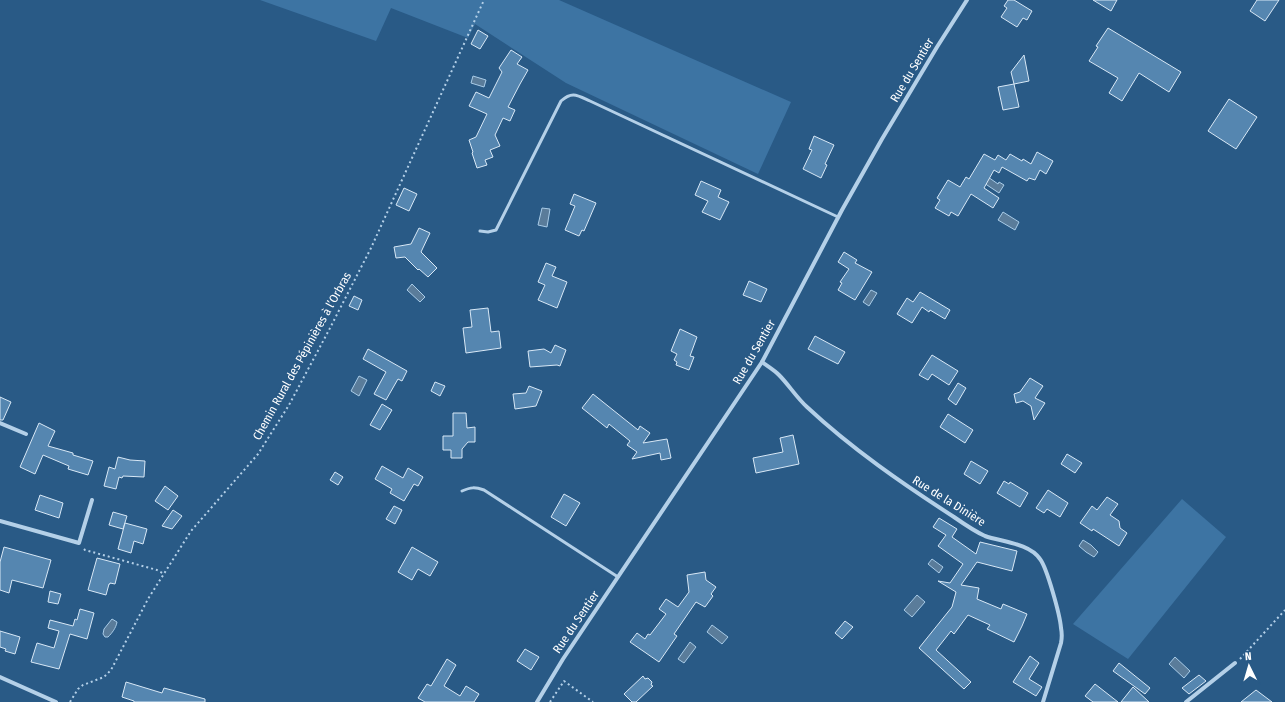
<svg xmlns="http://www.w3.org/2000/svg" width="1285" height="702" font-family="'Fira Sans Condensed',sans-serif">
<rect width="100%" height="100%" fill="#295a86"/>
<g fill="#3d74a3">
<path d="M260 0H559L791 102 758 174 566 83 475 24 468 38 391 8 376 41Z"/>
<path d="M1182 499 1226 537 1128 659 1073 624Z"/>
</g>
<g fill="#5a7c9a" stroke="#a9cce8">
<path d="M473 76 486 80 484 87 471 83Z"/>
<path d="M988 177 998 184 999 182 1004 185 999 193 984 183Z"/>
<path d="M542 208 550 209 547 227 538 225Z"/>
<path d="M1003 212 1019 222 1015 230 998 220Z"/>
<path d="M412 284 425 297 420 302 407 290Z"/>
<path d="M871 290 877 293 869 306 863 302Z"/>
<path d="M359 376 367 380 359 396 351 391Z"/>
<path d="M1083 540 1091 545 1098 552 1094 557 1086 552 1079 546Z"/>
<path d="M932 559 943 567 939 573 928 564Z"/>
<path d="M917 595 925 602 912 617 904 610Z"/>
<path d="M112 619 117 622C116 628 112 633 108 637H105L103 634 104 629Z"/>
<path d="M712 625 728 637 722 644 707 632Z"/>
<path d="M690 642 696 647 684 663 678 659Z"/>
<path d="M1175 657 1190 671 1184 678 1169 664Z"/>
</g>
<g fill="#5586b0" stroke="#d8e8f6">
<path d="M1008 0H1014L1032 11 1027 20 1023 18 1017 27 1001 17 1007 8 1004 6Z"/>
<path d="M1093 0H1117L1111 11Z"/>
<path d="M1257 0H1279L1265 21 1250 11Z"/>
<path d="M1108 28 1181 72 1169 92 1139 73 1122 101 1109 93 1118 78 1089 61 1098 47 1096 46Z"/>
<path d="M478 30 488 36 480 49 471 44Z"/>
<path d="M511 50 522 57 517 64 528 70 520 84 508 107 515 110 510 121 503 118 495 135 500 146 490 150 493 157 485 160 487 165 477 168 472 153 473 152 469 140 476 137 487 114 469 106 476 92 489 98 502 72 499 68Z"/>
<path d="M1024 55 1029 81 1014 84 1019 107 1003 110 998 87 1014 84 1011 72Z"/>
<path d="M1229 99 1257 117 1236 149 1208 131Z"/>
<path d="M814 136 834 145 825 164 827 165 821 178 803 169 812 150 809 149Z"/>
<path d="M1037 152 1053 161 1046 174 1040 170 1035 180 1029 178 1027 181 1002 167 999 173 994 170 984 188 999 198 993 208 971 194 958 216 951 212 949 216 935 208 940 200 937 198 948 180 960 187 966 177 969 179 984 154 995 160 998 155 1006 160 1010 154 1022 161 1023 159 1031 164Z"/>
<path d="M701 181 721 190 718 197 729 202 720 220 702 212 708 201 695 195Z"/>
<path d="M404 188 417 194 409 211 396 205Z"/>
<path d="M574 194 596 203 584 231 582 230 579 236 565 230 575 206 570 204Z"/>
<path d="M419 228 430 233 421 252 437 268 428 277 419 269 418 270 405 257 396 258 394 247 411 244Z"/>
<path d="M844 252 857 260 855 263 872 272 855 300 838 290 842 283 840 282 849 269 838 262Z"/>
<path d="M546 263 556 267 552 276 567 282 557 308 538 300 545 285 538 282Z"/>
<path d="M749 281 767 289 761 302 743 295Z"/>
<path d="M920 292 950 310 945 319 930 310 929 312 922 307 912 323 897 314 907 298 913 302Z"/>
<path d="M354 296 362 300 358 310 349 306Z"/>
<path d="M488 308 491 332 499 331 501 348 466 353 463 328 472 327 470 310Z"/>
<path d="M680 329 697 337 690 356 694 357 689 370 676 365 677 362 674 360 677 354 671 351Z"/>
<path d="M815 336 845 352 838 364 808 349Z"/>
<path d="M555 345 566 350 560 366 557 365 530 367 528 351 544 349 551 353Z"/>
<path d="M368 349 407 371 402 381 398 379 386 400 374 394 386 372 363 359Z"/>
<path d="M932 355 958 371 949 385 932 374 928 380 919 375Z"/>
<path d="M1030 378 1043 386 1035 398 1045 403 1034 420 1031 406 1023 401 1016 403 1014 394 1020 392Z"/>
<path d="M435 382 445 386 440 396 431 391Z"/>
<path d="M958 383 966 388 956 405 948 399Z"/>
<path d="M529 386 542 391 536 406 515 409 513 394 526 393Z"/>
<path d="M593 394 638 430 640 426 650 433 643 443 667 439 671 458 661 460 660 453 632 459 637 452 627 445 630 441 609 424 607 428 582 408Z"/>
<path d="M0 397 11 402 3 420H0Z"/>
<path d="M382 404 392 410 380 430 370 425Z"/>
<path d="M453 413H466L467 428 475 427V442H468L462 449V458H451V450H443V436H453Z"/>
<path d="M948 414 973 430 965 443 940 427Z"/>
<path d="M39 423 55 431 48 446 73 453V455L93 461 88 475 68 469 69 466 43 455 35 474 20 467Z"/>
<path d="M793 435 799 464 756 473 753 458 783 452 780 438Z"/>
<path d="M1067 454 1082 463 1075 473 1061 464Z"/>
<path d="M118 457 130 460 145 461 144 477 123 476 122 478 119 477 116 489 104 486 109 467 115 469Z"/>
<path d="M971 461 988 471 980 484 964 474Z"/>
<path d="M382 466 403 478 408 468 423 477 418 486 414 484 404 501 390 493 392 489 375 479Z"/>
<path d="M335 472 343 477 338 485 330 480Z"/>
<path d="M1004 481 1009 484 1010 482 1028 493 1020 507 997 493Z"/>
<path d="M165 486 178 496 168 510 155 501Z"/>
<path d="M1048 490 1068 503 1060 517 1047 509 1044 513 1036 508Z"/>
<path d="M564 494 580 503 566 526 551 517Z"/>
<path d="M40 495 63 503 59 518 35 510Z"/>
<path d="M1107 497 1118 504 1110 515 1119 521 1120 528 1127 533 1119 546 1093 529 1092 531 1080 523 1092 506 1097 510Z"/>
<path d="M394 506 402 510 395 524 386 519Z"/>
<path d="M173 510 182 516 172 529 162 526Z"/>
<path d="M113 512 127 516 123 529 109 525Z"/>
<path d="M939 518 957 529 952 537 976 554 980 542 1017 551 1012 571 977 562 961 585 979 588 977 599 1001 609 1003 604 1027 614 1022 626 1014 642 987 629 990 625 968 615 954 634 951 631 936 650 971 682 964 689 919 648 952 607 956 592 938 581 950 583 963 564 938 546 946 535 933 527Z"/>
<path d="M125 523 147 529 143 544 134 541 131 553 118 549Z"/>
<path d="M4 547 51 560 43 588 12 580 9 593 0 590V562Z"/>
<path d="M412 547 438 562 430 576 418 569 412 580 398 572Z"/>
<path d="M97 558 120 564 115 584 110 583V584H109L106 595 88 590Z"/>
<path d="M705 572 706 580 716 587 711 594 713 596 705 607 696 602 674 634 677 636 659 662 630 642 637 633 645 639 648 634 650 635 666 614 659 609 666 599 678 607 689 592 687 575Z"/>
<path d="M50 591 61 594 58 604 48 602Z"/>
<path d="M80 609 94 613 87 639 70 634 59 669 31 662 37 643 54 648 59 631 48 628 50 620 73 626 75 619 77 620Z"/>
<path d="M845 621 853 627 842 639 835 633Z"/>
<path d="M0 631 20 637 15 654 5 651 6 649 0 647Z"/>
<path d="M525 649 539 657 531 670 517 661Z"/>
<path d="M1030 656 1039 663 1029 679 1042 687 1036 696 1013 682Z"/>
<path d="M447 659 456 665 444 686 460 696 466 686 479 694 474 702H425L418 698 427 684 431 686Z"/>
<path d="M1119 663 1150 688 1145 694 1113 671Z"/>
<path d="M1199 675 1206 681 1189 694 1182 688Z"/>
<path d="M643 676 645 679 648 678 652 682 651 685 653 686 636 702H632L624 694Z"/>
<path d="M126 682 162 693 164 688 205 699V702H134V701L122 697Z"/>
<path d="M1095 684 1118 702H1093L1085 696Z"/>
<path d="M1133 687 1149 702H1121Z"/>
<path d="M1256 690 1272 702H1241Z"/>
</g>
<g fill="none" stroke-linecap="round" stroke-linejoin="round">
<g stroke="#b4d0e8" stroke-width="2" stroke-dasharray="2 3" stroke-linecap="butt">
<path d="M84 549 85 550 157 570 164 574"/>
<path d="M1240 659 1285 610"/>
<path d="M70 702 78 689 83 685 104 677 111 670 148 599 191 531 258 454 289 405 329 330 371 248 484 0"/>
<path d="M550 702 564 681 593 702"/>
</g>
<g stroke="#b4d0e8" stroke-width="3">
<path d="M480 231 488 232 496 230 561 101C572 91 577 95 590 101L838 217"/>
<path d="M462 491C471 487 475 487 484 490L618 577"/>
</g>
<g stroke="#b4d0e8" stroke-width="4">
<path d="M762 362C767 366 774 370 779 375 789 385 796 397 807 407 852 449 903 484 954 517 964 524 974 531 985 536 1002 542 1029 543 1040 559 1047 568 1060 615 1061 628 1062 633 1062 638 1061 643L1043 702"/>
<path d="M0 423 26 434"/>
<path d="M0 521 79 543 92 500"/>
<path d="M0 677 56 702"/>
<path d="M537 702 563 659 762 362 842 210 882 139 937 47 967 0"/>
<path d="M1186 702 1235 663"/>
</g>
</g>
<g text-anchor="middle" stroke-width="4" stroke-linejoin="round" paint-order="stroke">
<g font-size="12" fill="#fff" stroke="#295a86">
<text transform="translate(912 70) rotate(-59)" y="4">Rue du Sentier</text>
<text transform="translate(754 352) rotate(-60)" y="4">Rue du Sentier</text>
<text transform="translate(302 356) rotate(-61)" y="4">Chemin Rural des Pépinières à l’Orbras</text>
<text transform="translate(949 501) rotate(32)" y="4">Rue de la Dinière</text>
<text transform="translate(576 622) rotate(-56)" y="4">Rue du Sentier</text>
</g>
</g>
<g transform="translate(1249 666) rotate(355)" stroke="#295a86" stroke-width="3" paint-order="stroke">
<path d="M0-3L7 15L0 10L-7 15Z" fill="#ffffff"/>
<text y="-6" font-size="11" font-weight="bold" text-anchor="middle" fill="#ffffff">N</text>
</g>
</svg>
